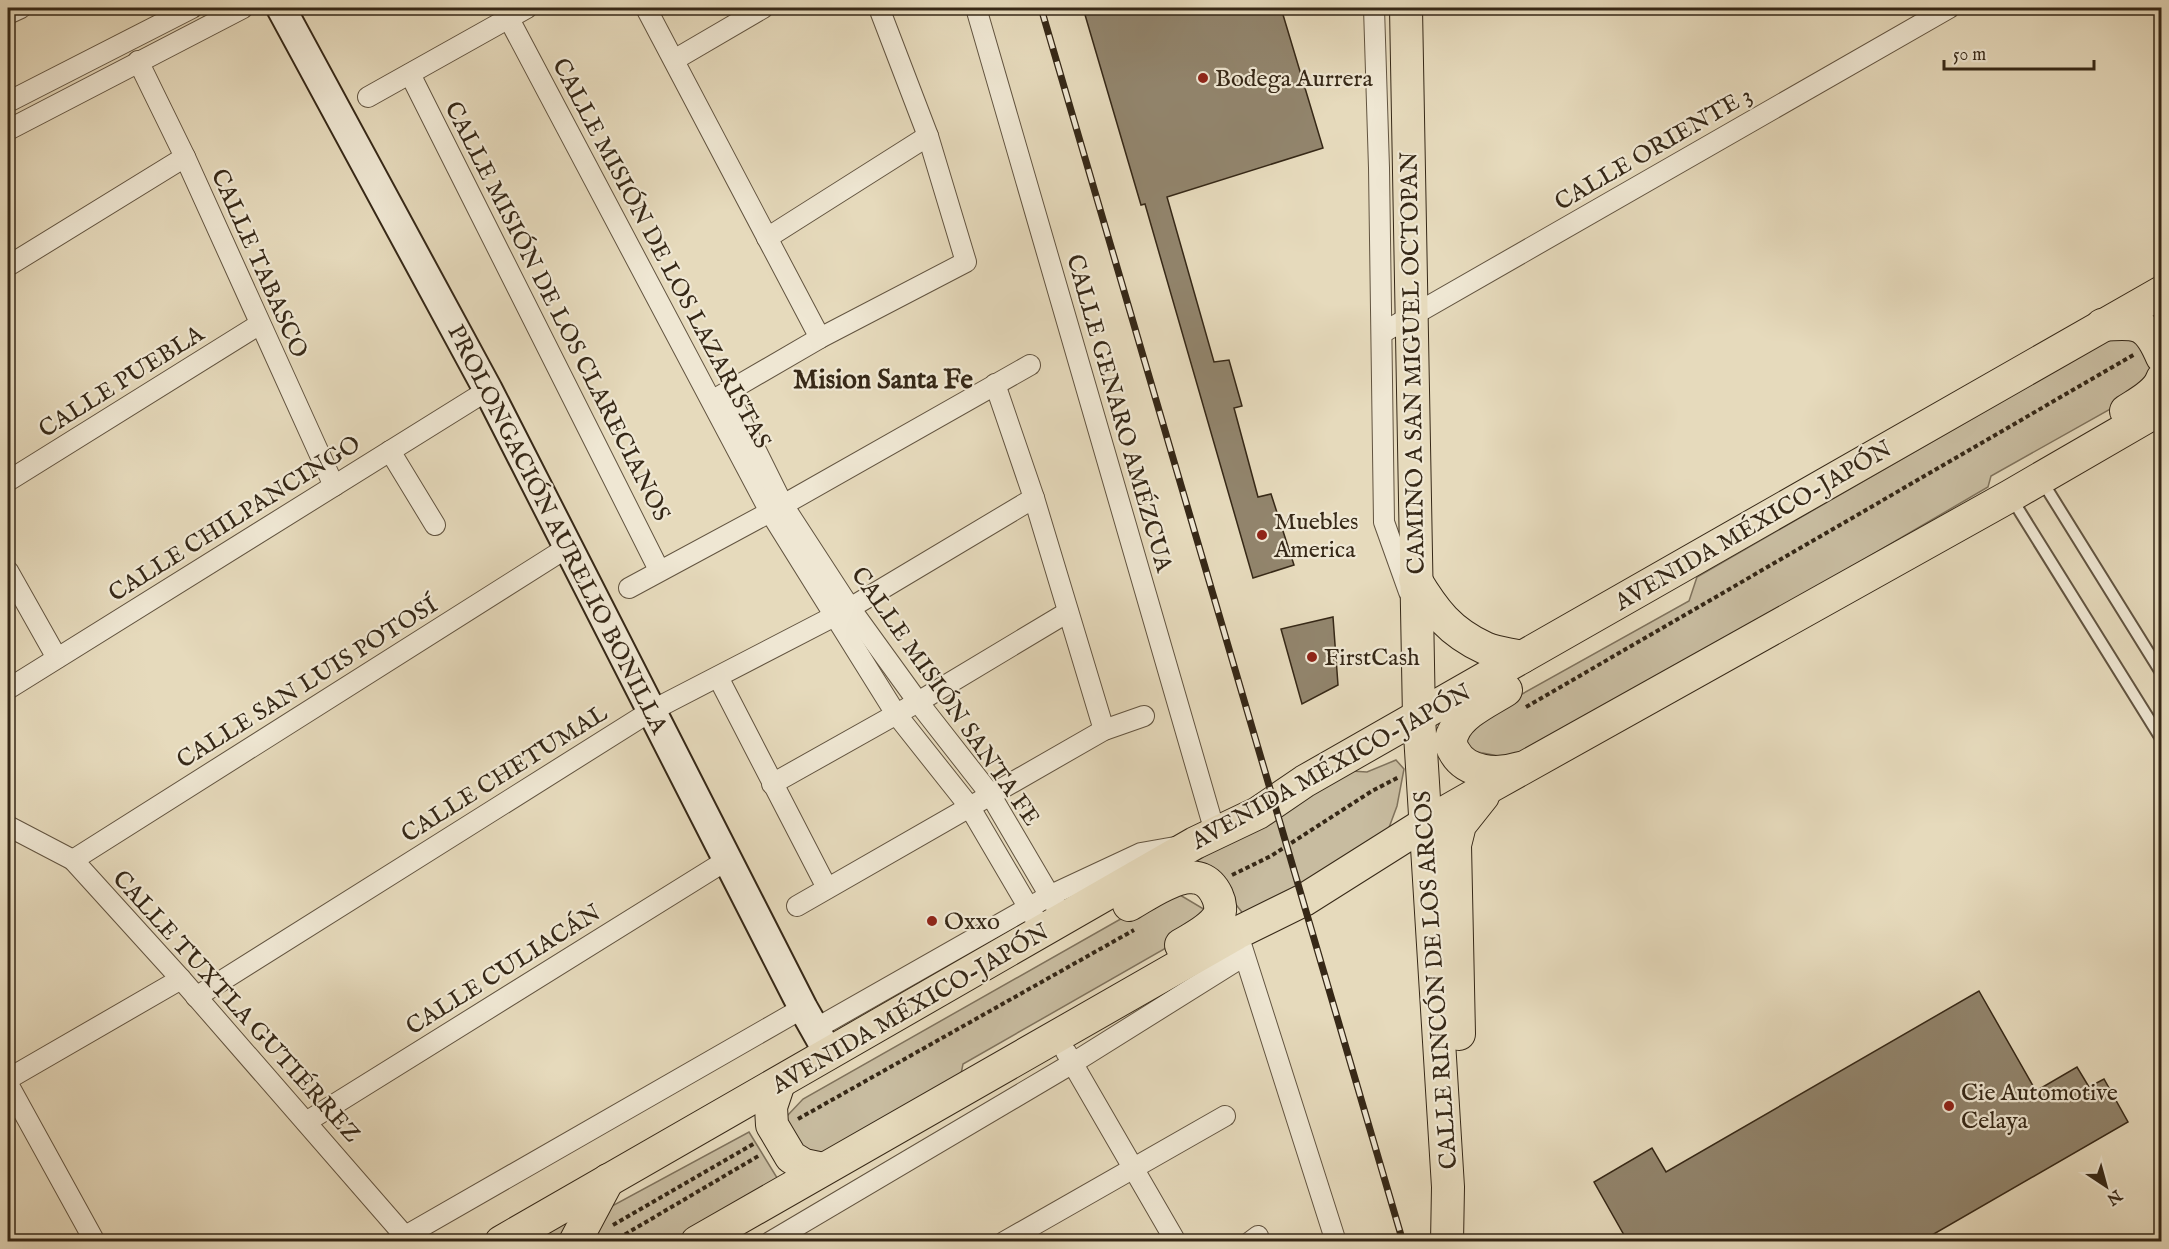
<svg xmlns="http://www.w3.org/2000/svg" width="2169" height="1249" font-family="'IM FELL English',serif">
<rect width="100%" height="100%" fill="#e6dabc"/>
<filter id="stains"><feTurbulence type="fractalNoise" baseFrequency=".00333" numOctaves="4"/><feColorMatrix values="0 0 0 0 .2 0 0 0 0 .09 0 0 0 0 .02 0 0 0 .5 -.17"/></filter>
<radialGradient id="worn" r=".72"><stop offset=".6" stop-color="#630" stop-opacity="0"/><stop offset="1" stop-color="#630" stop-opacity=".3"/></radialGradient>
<g fill="#c8bca0" stroke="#7f725c" stroke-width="1.5">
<path d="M2137 338 2154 372 2139 393 1991 476 1988 487 1520 760 1472 751 1462 741 1470 723 1689 601 1697 577 2109 340Z"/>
<path d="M1396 760 1404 769 1397 806 1387 833 1245 916 1230 897 1182 869 1351 771 1367 772Z"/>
<path d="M1180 895 1207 911 1194 932 963 1064 960 1079 824 1156C801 1147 789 1143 787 1116L803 1099 1140 908Z"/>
<path d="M749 1132 779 1181 674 1241 589 1242 597 1226 612 1206Z"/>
<path d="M573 1219 563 1241 528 1242Z"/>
</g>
<g fill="#92856d" stroke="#362817" stroke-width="1.5">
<path d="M1083 8H1281L1323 148 1167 197 1214 362 1229 360 1242 406 1234 408 1258 497 1271 494 1294 565 1253 578 1145 204 1141 205Z"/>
<path d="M1333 617 1338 685 1302 704 1281 629Z"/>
<path d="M1979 991 2036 1091 2077 1067 2089 1087 2104 1079 2128 1122 1920 1242H1628L1594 1182 1652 1148 1666 1172Z"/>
</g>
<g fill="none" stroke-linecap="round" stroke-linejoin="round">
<g stroke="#625440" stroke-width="14">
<g id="lane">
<path d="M2042 481 2162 674"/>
<path d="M2012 499 2162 740"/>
</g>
</g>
<g stroke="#625440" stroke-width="22">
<g id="street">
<path d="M646 8 820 338"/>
<path d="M976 8 1215 832"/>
<path d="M1374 8 1379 168 1384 522 1409 592"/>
<path d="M8 14 21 8"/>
<path d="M509 19 770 512 896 714 969 806 1043 932"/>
<path d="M674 60 763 8"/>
<path d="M138 61 185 157 334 486"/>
<path d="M410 74 659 570"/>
<path d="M368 97 527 8"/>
<path d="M8 102 192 8"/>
<path d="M8 130 243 8"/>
<path d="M767 238 928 136"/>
<path d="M8 266 185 157"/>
<path d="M1382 333 1949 8"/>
<path d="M995 384 1034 498 1104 730"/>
<path d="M727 392 783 505 850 608 918 702 990 794 1064 920"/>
<path d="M715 399 820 338 966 262 928 136 879 8"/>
<path d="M390 451 435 525"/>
<path d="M8 481 260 324"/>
<path d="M8 571 57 658"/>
<path d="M629 588 783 505 1030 365"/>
<path d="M718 677 827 888"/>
<path d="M8 689 488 390"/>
<path d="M772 784 918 702 1068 612"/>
<path d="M8 826 73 860 181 979 410 1242"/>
<path d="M73 860 568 547"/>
<path d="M797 906 1104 730 1144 716"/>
<path d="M1241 944 1336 1242"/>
<path d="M196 997 651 711 850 608 1034 498"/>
<path d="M815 1029 1051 895 1141 853 1175 847"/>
<path d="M1066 1052 1176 1242"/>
<path d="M8 1079 181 979"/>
<path d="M8 1084 95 1242"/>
<path d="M306 1122 727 860"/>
<path d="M395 1242 803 1008"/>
<path d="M770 1242 1073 1063 1244 956"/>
<path d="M1004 1242 1225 1116"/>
<path d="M1250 1242 1258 1236"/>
</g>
</g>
<g stroke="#362817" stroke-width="32">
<path id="secondary" d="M281 8 488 390 803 1008 829 1054"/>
</g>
<g stroke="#362817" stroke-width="34">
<g id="primary">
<path d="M1406 8 1419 718 1448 1187 1447 1242"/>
<path d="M2102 325C2138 322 2147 322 2162 357"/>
<path d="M2126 411C2138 403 2157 394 2162 379"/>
<path d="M1415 579C1434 611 1450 632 1485 648 1496 653 1510 654 1522 657"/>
<path d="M1506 690C1489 701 1461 713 1453 733 1450 739 1451 747 1454 751 1466 774 1498 775 1520 768"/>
<path d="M1129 905C1145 896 1164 882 1183 878 1187 877 1197 877 1201 879 1214 884 1225 905 1218 917 1210 930 1194 937 1181 945"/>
<path d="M1459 1034 1455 845 1460 825 1483 796"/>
<path d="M779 1083 771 1107 772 1125 791 1157 804 1165 823 1169"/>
<path d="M501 1242 1195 843 1258 813 1305 781 2162 292"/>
<path d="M575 1242 608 1180"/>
<path d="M697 1242 1237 933 1304 900 1426 823 1491 786 2010 496 2162 408"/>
</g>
</g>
<g stroke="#362817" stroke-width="4" stroke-dasharray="4.5 3" stroke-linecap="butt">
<path d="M1526 707 2135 354"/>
<path d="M1232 875 1271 856 1372 791 1399 777"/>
<path d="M798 1119 1134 930"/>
<path d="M613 1225 755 1143"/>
<path d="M612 1242 760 1155"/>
</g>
<use href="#lane" stroke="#efe7d3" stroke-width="10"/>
<use href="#street" stroke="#efe7d3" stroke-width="20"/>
<use href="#secondary" stroke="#efe7d3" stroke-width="28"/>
<use href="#primary" stroke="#e6dabc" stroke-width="32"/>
<g stroke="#362817" stroke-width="7">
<path id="rail" d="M1041 8 1403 1242"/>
</g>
<use href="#rail" stroke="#efe7d3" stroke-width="4.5" stroke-dasharray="14" stroke-linecap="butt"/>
</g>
<g fill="#8f2418" stroke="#efe7d3" stroke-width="2">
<circle cx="1203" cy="78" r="6"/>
<circle cx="1262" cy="535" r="6"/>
<circle cx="1312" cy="657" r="6"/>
<circle cx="932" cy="921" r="6"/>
<circle cx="1949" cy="1106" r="6"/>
</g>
<g text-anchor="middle" stroke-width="4.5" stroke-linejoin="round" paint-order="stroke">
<g font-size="24" fill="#362817" stroke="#efe7d3" text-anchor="start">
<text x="1215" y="86">Bodega Aurrera</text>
<text x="1274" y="529">Muebles<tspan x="1274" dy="28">America</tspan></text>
<text x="1324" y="665">FirstCash</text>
<text x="944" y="929">Oxxo</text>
<text x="1961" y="1100">Cie Automotive<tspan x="1961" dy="28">Celaya</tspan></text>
</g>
<g font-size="24" fill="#362817" stroke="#efe7d3">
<text transform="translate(1653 148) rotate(-30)" y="8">CALLE ORIENTE 3</text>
<text transform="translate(662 253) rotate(62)" y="8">CALLE MISIÓN DE LOS LAZARISTAS</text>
<text transform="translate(260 263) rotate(66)" y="8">CALLE TABASCO</text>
<text transform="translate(558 311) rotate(63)" y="8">CALLE MISIÓN DE LOS CLARECIANOS</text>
<text transform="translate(1412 363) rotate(-91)" y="8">CAMINO A SAN MIGUEL OCTOPAN</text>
<text transform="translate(121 381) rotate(-32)" y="8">CALLE PUEBLA</text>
<text transform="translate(1120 413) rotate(74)" y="8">CALLE GENARO AMÉZCUA</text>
<text transform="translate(234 518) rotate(-32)" y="8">CALLE CHILPANCINGO</text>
<text transform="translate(1753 525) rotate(-30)" y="8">AVENIDA MÉXICO-JAPÓN</text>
<text transform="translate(558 529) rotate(63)" y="8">PROLONGACIÓN AURELIO BONILLA</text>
<text transform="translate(307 682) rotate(-32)" y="8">CALLE SAN LUIS POTOSÍ</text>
<text transform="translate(946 696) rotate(55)" y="8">CALLE MISIÓN SANTA FE</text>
<text transform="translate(1331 766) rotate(-29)" y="8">AVENIDA MÉXICO-JAPÓN</text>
<text transform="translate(504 773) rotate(-32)" y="8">CALLE CHETUMAL</text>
<text transform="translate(503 969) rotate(-32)" y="8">CALLE CULIACÁN</text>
<text transform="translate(1435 980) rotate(-94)" y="8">CALLE RINCÓN DE LOS ARCOS</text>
<text transform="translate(237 1006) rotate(48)" y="8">CALLE TUXTLA GUTIÉRREZ</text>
<text transform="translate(910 1008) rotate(-30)" y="8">AVENIDA MÉXICO-JAPÓN</text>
</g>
<g font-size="27" font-weight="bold" fill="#362817" stroke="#efe7d3">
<text x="883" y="388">Mision Santa Fe</text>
</g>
</g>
<rect width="2169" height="1249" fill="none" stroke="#e6dabc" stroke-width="30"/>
<rect x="9" y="9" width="2151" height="1231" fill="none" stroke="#362817" stroke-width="3"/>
<rect x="15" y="15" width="2139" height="1219" fill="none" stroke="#362817" stroke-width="1.5"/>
<g transform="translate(2106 1186) rotate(144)" stroke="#efe7d3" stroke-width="4.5" paint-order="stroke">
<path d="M0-4.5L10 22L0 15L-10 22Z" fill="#362817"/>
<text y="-9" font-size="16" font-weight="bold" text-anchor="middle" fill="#362817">N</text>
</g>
<path d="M1944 60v9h150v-9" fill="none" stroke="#362817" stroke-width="3"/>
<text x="1953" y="60" font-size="18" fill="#362817" stroke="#efe7d3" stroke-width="4.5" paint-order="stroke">50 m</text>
<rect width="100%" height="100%" filter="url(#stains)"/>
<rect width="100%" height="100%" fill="url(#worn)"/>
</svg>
